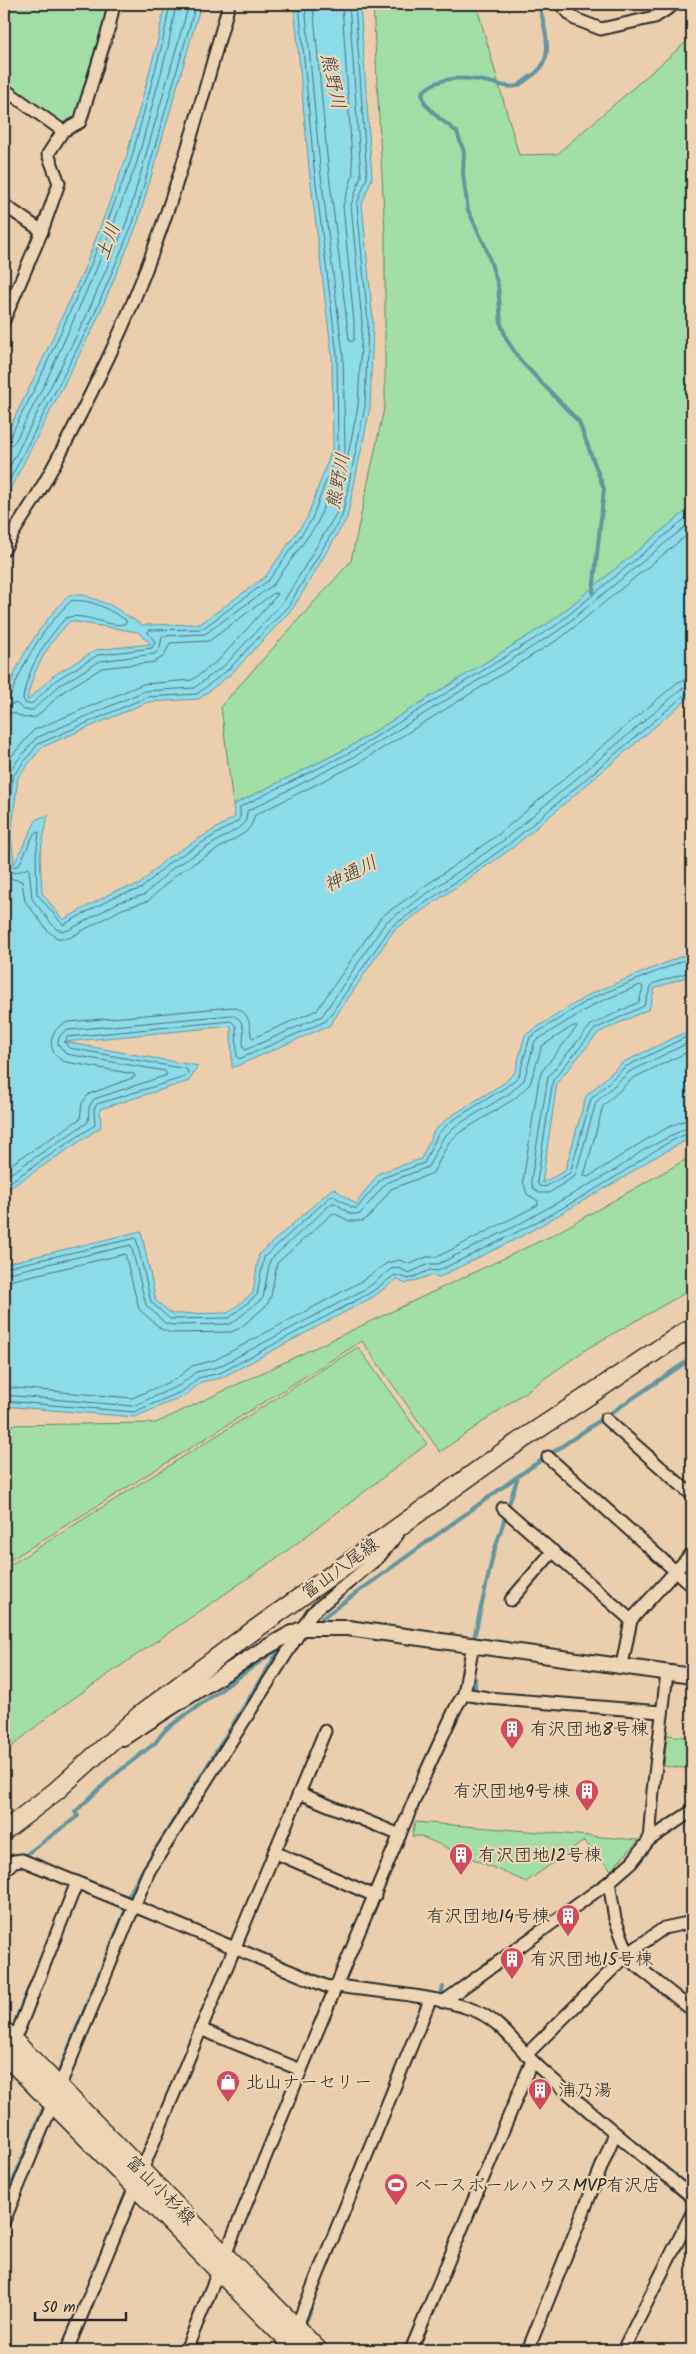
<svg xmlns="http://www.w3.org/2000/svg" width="696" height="2354" font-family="Kalam,'Klee One',sans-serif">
<rect width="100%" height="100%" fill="#eacead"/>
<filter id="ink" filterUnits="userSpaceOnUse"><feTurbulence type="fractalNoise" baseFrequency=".02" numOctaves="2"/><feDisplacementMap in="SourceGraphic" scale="10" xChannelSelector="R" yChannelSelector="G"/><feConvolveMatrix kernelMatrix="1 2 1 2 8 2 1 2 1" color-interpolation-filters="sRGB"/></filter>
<g filter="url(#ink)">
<g fill="#a0dea5" stroke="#668468">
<path d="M4 4H108L97 51 76 119 68 123 61 124 4 83Z"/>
<path d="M373 4H476L519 155 557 154 692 37V506L552 621 348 748 233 805 221 706 351 561 385 404V233Z"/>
<path d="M692 1156V1289L588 1348 440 1452 362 1341 4 1564V1425L156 1423 553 1235Z"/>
<path d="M358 1347 427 1444 284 1553 51 1714 4 1753V1571L12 1564Z"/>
<path d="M667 1735 692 1738V1769L664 1766Z"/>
<path d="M415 1822 639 1840 611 1870 584 1841 526 1882 420 1836H412Z"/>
</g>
<g fill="#8bdbe9" stroke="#65959d" fill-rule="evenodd">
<path d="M165 4H201L137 225 95 324 4 501V439L36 374 86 265 126 158 157 44Z"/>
<path d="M294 4H360L372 178 362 204 373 322 370 408 347 518 293 608 232 673 199 699 148 702 42 747 18 777 11 835 14 864 37 819 48 815 40 855 42 893 63 920 115 891 139 885 167 858 235 817 233 805 348 748 552 621 692 506V695L511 849 394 930 330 1025 232 1068 231 1026 64 1042 198 1066 189 1081 100 1109 101 1127 4 1192V704C15 662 39 626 69 595H84L112 606 142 625 200 624 265 577 307 518 333 447 332 356 309 168ZM70 621 138 632 151 644 96 650 53 676 27 701C31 672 49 642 70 621Z"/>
<path d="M692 952V975L655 988 649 1009 598 1033 557 1083 542 1183 565 1171 586 1096 622 1063 692 1029V1137L648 1161 623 1178 520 1237 439 1277 432 1275 405 1284 397 1279 373 1297 221 1378 201 1382 186 1395 135 1417 4 1406V1264L141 1231 156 1301 172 1314 228 1313 253 1293 259 1254 333 1188 356 1204 379 1173 421 1159 434 1131 448 1118 504 1083 515 1072 525 1035 590 994Z"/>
</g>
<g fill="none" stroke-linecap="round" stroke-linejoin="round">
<g stroke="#517177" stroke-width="1">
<path d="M313 4 328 166 349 340 351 342 354 340V323L343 205 353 175 342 4"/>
<path d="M355 4 367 177 357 204 368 323 365 407 342 516 289 605 229 669 197 694 147 697 38 744 13 776 6 835 10 864 14 867 19 865 34 834 39 832 36 855 37 894 63 925 116 896 141 889 170 862 238 821 240 817V807L351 752 555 626 692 513"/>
<path d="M4 440 10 437 41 376 90 267 131 160 162 45 170 4"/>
<path d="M4 446 11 445 16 440 47 379 96 270 137 162 168 47 176 4"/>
<path d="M4 478 85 319 127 221 189 4"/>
<path d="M4 491 91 322 133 223 196 4"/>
<path d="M4 700 10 697C24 661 43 627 71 601 91 598 109 610 126 620V623C111 630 85 611 66 618 46 639 27 669 23 699L26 704 33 703 56 680 98 655 152 648 155 642 148 633 149 630 202 629 269 580 311 521 338 449 337 355 314 167 299 4"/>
<path d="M4 707 16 703 24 710H33L60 685 100 661 155 654 160 648 162 636 205 634 273 585 317 524 345 450 343 355 320 167 305 4"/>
<path d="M4 714 14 713 24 718 36 717 64 691 102 668 155 662 164 656 170 643 209 641 274 593 278 594 220 659 192 680 143 684 34 730 4 765"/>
<path d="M4 799 8 772 36 738 145 691 194 688 225 665 284 601 336 514 358 406 362 323 351 205 361 176 349 4"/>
<path d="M4 866 14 873 29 868 32 899 56 929 63 931 69 930 119 902 144 895 174 867 242 826 246 820 247 811 354 757 558 631 692 521"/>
<path d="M4 877 22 881 25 901 48 931 57 938H69L122 909 148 901 178 873 246 832 251 826 255 815 357 764 562 637 692 531"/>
<path d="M692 971 652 984 644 1006 595 1029 553 1080 537 1181 539 1186 545 1187 570 1173 591 1099 625 1067 692 1034"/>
<path d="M692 1050 633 1078 603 1106 584 1176 588 1177C610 1164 670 1120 692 1119"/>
<path d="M4 1169 80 1119 82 1103 89 1094 135 1077 134 1074 66 1062C45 1055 47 1027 69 1022L232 1007C248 1010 250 1022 251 1036L253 1038 317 1010 381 917 499 834 678 682 692 678"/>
<path d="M4 1178 88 1122 89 1107 94 1099 167 1075 165 1071 66 1054 58 1044C58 1036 62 1031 70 1030L231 1015C247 1019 243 1035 243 1047L245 1050 322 1016 386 922 504 840 683 688 692 685"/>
<path d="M4 1186 95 1125 94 1109 97 1104 185 1077 188 1072 186 1069 69 1048 65 1043 67 1037 231 1021 236 1026 237 1057 239 1059 326 1021 391 927 508 845 687 693 692 692"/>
<path d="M4 1268 136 1238 151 1302 170 1319 229 1318 257 1295 264 1257 332 1195 353 1208H357L382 1178 424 1163 438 1134 450 1122 506 1087 519 1076 530 1037 592 998 692 957"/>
<path d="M4 1274 131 1245 146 1305 165 1323 172 1325 231 1324 263 1298 270 1260 332 1203H335L351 1214H360L386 1183 428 1167 443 1138 454 1127 510 1093 524 1080 535 1041 595 1004 640 985 643 987 639 1002 591 1025 548 1077 531 1180 533 1188 539 1193H549L575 1176 596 1102 629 1072 692 1041"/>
<path d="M4 1282 125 1254 139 1309 161 1329 172 1333 231 1332 240 1328 267 1305 271 1296 277 1263 333 1213 350 1221H363L371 1215 391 1189 433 1173 449 1142 459 1133 514 1099 530 1084 542 1046 573 1026 577 1027 542 1071 539 1079 523 1181 527 1194 538 1201V1205L437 1257H427L410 1264 399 1260 387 1263 362 1281 215 1360 192 1366 176 1379 132 1398 4 1387"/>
<path d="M4 1395 133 1406 180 1385 196 1372 218 1367 367 1288 391 1269 399 1268 409 1273 429 1264H438L514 1227 617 1169 642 1151 686 1128 692 1127"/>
<path d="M4 1401 134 1412 183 1391 198 1378 220 1373 370 1293 395 1275 409 1279 430 1270 438 1271C500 1241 562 1211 620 1174 636 1164 674 1135 692 1133"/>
</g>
<g stroke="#65959d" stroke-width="4">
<path d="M539 4C544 27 557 59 533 75 528 78 522 84 517 86 510 88 500 85 494 83 470 78 440 73 422 93L425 104 439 118 457 132 464 152 463 174 468 210 486 248 498 285 501 324 507 340 520 360 579 422 604 489 593 592"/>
<path d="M322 1618 518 1476 692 1358"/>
<path d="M474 1638 493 1555 518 1476"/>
<path d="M475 1688V1678"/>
<path d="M24 1856 78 1816 75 1812 112 1777 155 1743 166 1729 279 1648"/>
<path d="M78 1877 128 1897 144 1868 281 1647"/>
<path d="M441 1996 443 1987"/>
<path d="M15 2022 31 1982"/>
<path d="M60 2069 126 1909"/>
<path d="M670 2186 692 2205"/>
<path d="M4 2203 43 2109"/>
<path d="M306 2322 311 2309"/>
</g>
<g stroke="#2b2b2b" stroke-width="15">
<g id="minor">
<path d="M560 4 575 19 601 29 655 17 675 4"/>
<path d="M4 89 63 131"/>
<path d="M4 205 42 231"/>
<path d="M4 320 42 231 59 183 48 154 63 131 80 122 109 27 114 4"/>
<path d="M4 550C14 529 28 511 39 492 65 447 88 400 110 354 163 242 196 123 229 4"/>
<path d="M606 1419 692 1495"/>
<path d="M548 1457 692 1586"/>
<path d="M503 1508 631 1620"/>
<path d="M398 1534 379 1557 312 1613 149 1871 134 1906 328 1987 337 1986C378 1992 433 1995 471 2009 501 2019 519 2050 542 2070 591 2114 642 2155 692 2197"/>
<path d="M511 1600 553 1551"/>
<path d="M622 1665 631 1620 692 1553"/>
<path d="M464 1694 488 1698 661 1712"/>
<path d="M299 1793 400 1835"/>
<path d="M649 1840 653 1791 667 1673"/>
<path d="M274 1852 375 1896"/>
<path d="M4 1871 14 1861 22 1860 134 1906 4 2221"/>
<path d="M609 1882 615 1919 631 1961 692 2010"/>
<path d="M443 2002 609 1882 632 1862 649 1840 692 1811"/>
<path d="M200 2029 301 2070"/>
<path d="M18 2031 77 1882"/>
<path d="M526 2055 629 1953 664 1928 692 1922"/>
<path d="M296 2328 430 2000"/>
<path d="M67 2350 325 1731"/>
<path d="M186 2350 301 2070 426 1772 456 1707 464 1694 473 1644"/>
<path d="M411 2350 532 2061"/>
<path d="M528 2350 615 2133"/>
<path d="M623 2350 692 2213"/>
</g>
</g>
<g stroke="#2b2b2b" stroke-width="18">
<path id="tertiary" d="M123 1738 260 1651 288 1635 304 1628H348L692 1676"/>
</g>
<g stroke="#2b2b2b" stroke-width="21">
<g id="primary">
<path d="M4 1831 56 1791 140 1715 243 1638 505 1451 692 1327"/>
<path d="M4 2031 318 2350"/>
<path d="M4 2054 297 2350"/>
</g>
</g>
<use href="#minor" stroke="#edd5b5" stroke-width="11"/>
<use href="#tertiary" stroke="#edd5b5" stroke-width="14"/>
<use href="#primary" stroke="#edd5b5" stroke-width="18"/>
</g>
</g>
<defs>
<g id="building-pin" transform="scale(1.25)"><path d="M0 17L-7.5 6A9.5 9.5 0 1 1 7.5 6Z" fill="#d1495b" stroke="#edd5b5"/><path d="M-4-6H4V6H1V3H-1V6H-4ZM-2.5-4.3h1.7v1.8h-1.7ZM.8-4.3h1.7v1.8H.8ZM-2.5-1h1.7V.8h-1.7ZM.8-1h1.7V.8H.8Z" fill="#fff"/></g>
<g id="shop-pin" transform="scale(1.25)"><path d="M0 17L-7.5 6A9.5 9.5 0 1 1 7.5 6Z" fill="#d1495b" stroke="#edd5b5"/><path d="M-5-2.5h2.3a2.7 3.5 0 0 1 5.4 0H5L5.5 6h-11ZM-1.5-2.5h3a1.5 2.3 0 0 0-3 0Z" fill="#fff"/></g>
<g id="stadium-pin" transform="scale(1.25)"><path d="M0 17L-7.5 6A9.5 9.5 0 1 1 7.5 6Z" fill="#d1495b" stroke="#edd5b5"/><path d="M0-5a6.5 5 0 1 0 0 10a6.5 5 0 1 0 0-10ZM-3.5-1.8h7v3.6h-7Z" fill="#fff"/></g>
</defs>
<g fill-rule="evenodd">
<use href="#building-pin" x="512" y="1729"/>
<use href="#building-pin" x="587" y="1791"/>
<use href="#building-pin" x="461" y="1855"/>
<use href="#building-pin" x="568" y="1916"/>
<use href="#building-pin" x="512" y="1959"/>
<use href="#shop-pin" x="228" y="2082"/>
<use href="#building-pin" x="540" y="2090"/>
<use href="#stadium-pin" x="396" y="2185"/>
</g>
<g text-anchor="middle" stroke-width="4.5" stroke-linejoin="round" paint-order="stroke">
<g font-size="18" fill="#2b2b2b" stroke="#edd5b5">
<text transform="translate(340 1568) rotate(-36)" y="6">富山八尾線</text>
<text transform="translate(161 2190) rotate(45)" y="6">富山小杉線</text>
</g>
<g font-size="18" fill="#2b2b2b" stroke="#edd5b5" text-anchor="start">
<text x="530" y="1735">有沢団地8号棟</text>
<text x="570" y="1797" text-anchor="end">有沢団地9号棟</text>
<text x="478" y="1861">有沢団地12号棟</text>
<text x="550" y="1922" text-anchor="end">有沢団地14号棟</text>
<text x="530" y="1965">有沢団地15号棟</text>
<text x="246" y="2088">北山ナーセリー</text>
<text x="558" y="2096">浦乃湯</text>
<text x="414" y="2191">ベースボールハウスMVP有沢店</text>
</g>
<g font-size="19" font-style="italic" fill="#394548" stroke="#edd5b5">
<text transform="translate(334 81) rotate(78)" y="7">熊野川</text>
<text transform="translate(107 241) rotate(-70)" y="7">土川</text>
<text transform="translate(337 481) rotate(-79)" y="7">熊野川</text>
<text transform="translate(350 873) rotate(-27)" y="7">神通川</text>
</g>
</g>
<rect width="696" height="2354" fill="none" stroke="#edd5b5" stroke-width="20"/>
<rect x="10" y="10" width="676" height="2334" fill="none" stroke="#2b2b2b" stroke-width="2" filter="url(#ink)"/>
<path d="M35 2312v8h91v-8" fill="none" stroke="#2b2b2b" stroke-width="2.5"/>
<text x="42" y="2312" font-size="15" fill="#2b2b2b" stroke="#edd5b5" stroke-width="4" paint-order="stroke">50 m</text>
</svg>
